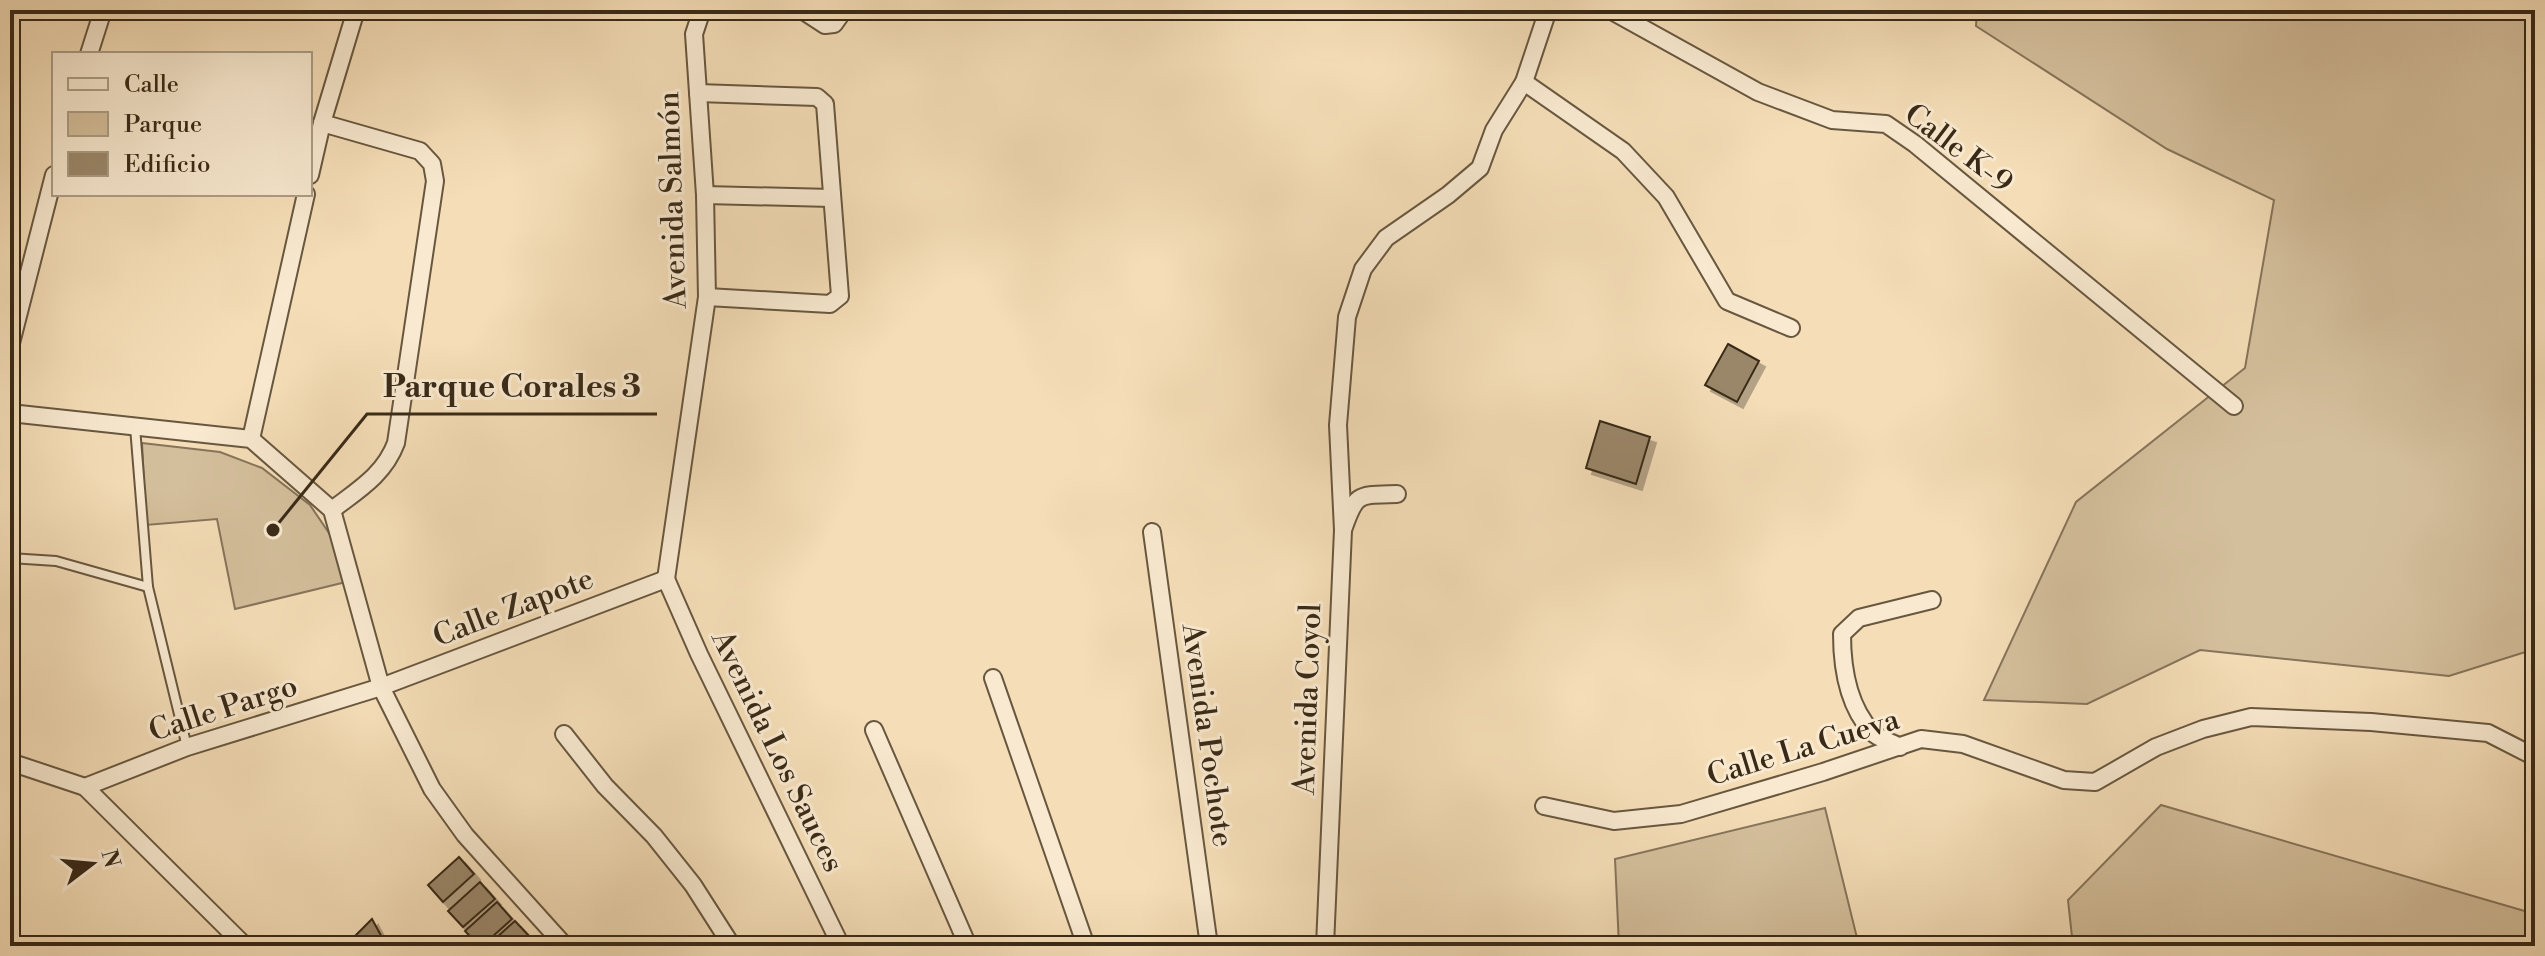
<svg xmlns="http://www.w3.org/2000/svg" width="2545" height="956" font-family="'Libre Bodoni',serif">
<defs>
<filter id="shadow"><feDropShadow dx="6" dy="6" stdDeviation="0" flood-color="#0004"/></filter>
</defs>
<rect width="100%" height="100%" fill="#f4ddb7"/>
<filter id="stains"><feTurbulence type="fractalNoise" baseFrequency=".0025" numOctaves="4"/><feColorMatrix values="0 0 0 0 .2 0 0 0 0 .09 0 0 0 0 .02 0 0 0 .5 -.17"/></filter>
<radialGradient id="worn" r=".72"><stop offset=".6" stop-color="#630" stop-opacity="0"/><stop offset="1" stop-color="#630" stop-opacity=".3"/></radialGradient>
<g fill="#d4bf9c" stroke="#86745a" stroke-width="2">
<path d="M1977 10H2535V649L2449 676 2200 650 2087 704 1984 700 2076 502 2245 368 2274 200 2167 149 1976 26Z"/>
<path d="M142 443 220 452 262 468 310 505 331 536 346 582 235 609 217 519 146 525Z"/>
<path d="M2161 805 2535 914V946H2073L2068 900Z"/>
<path d="M1825 808 1859 946H1619L1615 859Z"/>
</g>
<g fill="#9a876a" stroke="#392a17" stroke-width="2" filter="url(#shadow)">
<path d="M1728 344 1759 361 1737 402 1705 385Z"/>
<path d="M1600 421 1650 437 1636 484 1586 468Z"/>
<path d="M459 857 474 874 443 902 428 885Z"/>
<path d="M480 882 495 899 463 927 448 911Z"/>
<path d="M497 902 512 919 482 946H479L465 931Z"/>
<path d="M372 919 384 941 379 946H367L356 935Z"/>
<path d="M515 921 530 937 520 946H487Z"/>
</g>
<g fill="none" stroke-linecap="round" stroke-linejoin="round">
<g stroke="#68573f" stroke-width="12">
<g id="service">
<path d="M135 427 148 587 187 747"/>
<path d="M10 558 56 561 148 587"/>
</g>
</g>
<g stroke="#68573f" stroke-width="20">
<g id="minor">
<path d="M802 10 825 25 834 24 844 10"/>
<path d="M1610 10 1758 92 1832 120 1886 124 1915 144 2234 406"/>
<path d="M89 54 103 10"/>
<path d="M1524 82 1623 151 1666 197 1727 301 1791 328"/>
<path d="M698 93 817 97 825 104 840 296 830 304 707 297"/>
<path d="M322 123 420 151 432 164 435 181 396 443C384 475 358 490 332 510"/>
<path d="M310 175 322 123 356 10"/>
<path d="M705 195 832 198"/>
<path d="M10 347 54 175"/>
<path d="M10 413 251 439 332 510 381 687 432 789 465 835 565 946"/>
<path d="M251 439 306 194"/>
<path d="M1343 530 1338 425 1347 317 1363 269 1386 238 1448 195 1480 168 1494 130 1524 82 1548 10"/>
<path d="M1152 532 1209 946"/>
<path d="M666 579 707 297 705 195 694 34 702 10"/>
<path d="M666 579 699 654 841 946"/>
<path d="M993 678 1086 946"/>
<path d="M874 730 968 946"/>
<path d="M564 734 605 786 654 836 693 885 732 946"/>
<path d="M1900 747C1892 742 1878 739 1872 732 1848 706 1842 667 1842 634L1859 618 1932 600"/>
<path d="M10 762 85 787 245 946"/>
<path d="M85 787 187 747 381 687 666 579"/>
<path d="M1544 806 1614 821 1681 814 1823 772 1921 739 1963 744 2064 780 2095 782 2156 747 2203 729 2251 717 2371 722 2488 733 2535 757"/>
<path d="M1325 946 1343 530C1356 492 1358 495 1397 494"/>
</g>
</g>
<use href="#service" stroke="#f8e9d0" stroke-width="8"/>
<use href="#minor" stroke="#f8e9d0" stroke-width="16"/>
</g>
<g text-anchor="middle" stroke-width="6" stroke-linejoin="round" paint-order="stroke">
<g font-size="30" fill="#392a17" stroke="#f8e9d0">
<text transform="translate(1959 148) rotate(37)" y="10">Calle K-9</text>
<text transform="translate(672 200) rotate(-92)" y="10">Avenida Salmón</text>
<text transform="translate(513 607) rotate(-21)" y="10">Calle Zapote</text>
<text transform="translate(1307 699) rotate(-88)" y="10">Avenida Coyol</text>
<text transform="translate(223 708) rotate(-18)" y="10">Calle Pargo</text>
<text transform="translate(1208 735) rotate(82)" y="10">Avenida Pochote</text>
<text transform="translate(1803 747) rotate(-17)" y="10">Calle La Cueva</text>
<text transform="translate(778 751) rotate(64)" y="10">Avenida Los Sauces</text>
</g>
</g>
<path fill="none" stroke="#392a17" stroke-width="3" d="M273 530L367 414H657"/>
<circle fill="#392a17" stroke="#f8e9d0" stroke-width="3" cx="273" cy="530" r="8"/>
<g font-size="32" text-anchor="middle" font-weight="bold" fill="#392a17" stroke="#f8e9d0" stroke-width="6" stroke-linejoin="round" paint-order="stroke">
<text x="512" y="397">Parque Corales 3</text>
</g>
<rect width="2545" height="956" fill="none" stroke="#f4ddb7" stroke-width="40"/>
<rect x="12" y="12" width="2521" height="932" fill="none" stroke="#392a17" stroke-width="4"/>
<rect x="20" y="20" width="2505" height="916" fill="none" stroke="#392a17" stroke-width="2"/>
<rect x="52" y="52" width="260" height="144" fill="#f8e9d0" stroke="#ac9d86" stroke-width="2"/>
<rect x="68" y="78" width="40" height="12" fill="#f8e9d0" stroke="#ac9d86" stroke-width="2"/>
<text x="124" y="92" font-size="24" fill="#392a17">Calle</text>
<rect x="68" y="112" width="40" height="24" fill="#d4bf9c" stroke="#ac9d86" stroke-width="2"/>
<text x="124" y="132" font-size="24" fill="#392a17">Parque</text>
<rect x="68" y="152" width="40" height="24" fill="#9a876a" stroke="#ac9d86" stroke-width="2"/>
<text x="124" y="172" font-size="24" fill="#392a17">Edificio</text>
<g transform="translate(92 864) rotate(74)" stroke="#f8e9d0" stroke-width="6" paint-order="stroke">
<path d="M0-6L14 30L0 20L-14 30Z" fill="#392a17"/>
<text y="-12" font-size="22" font-weight="bold" text-anchor="middle" fill="#392a17">N</text>
</g>
<rect width="100%" height="100%" filter="url(#stains)"/>
<rect width="100%" height="100%" fill="url(#worn)"/>
</svg>
